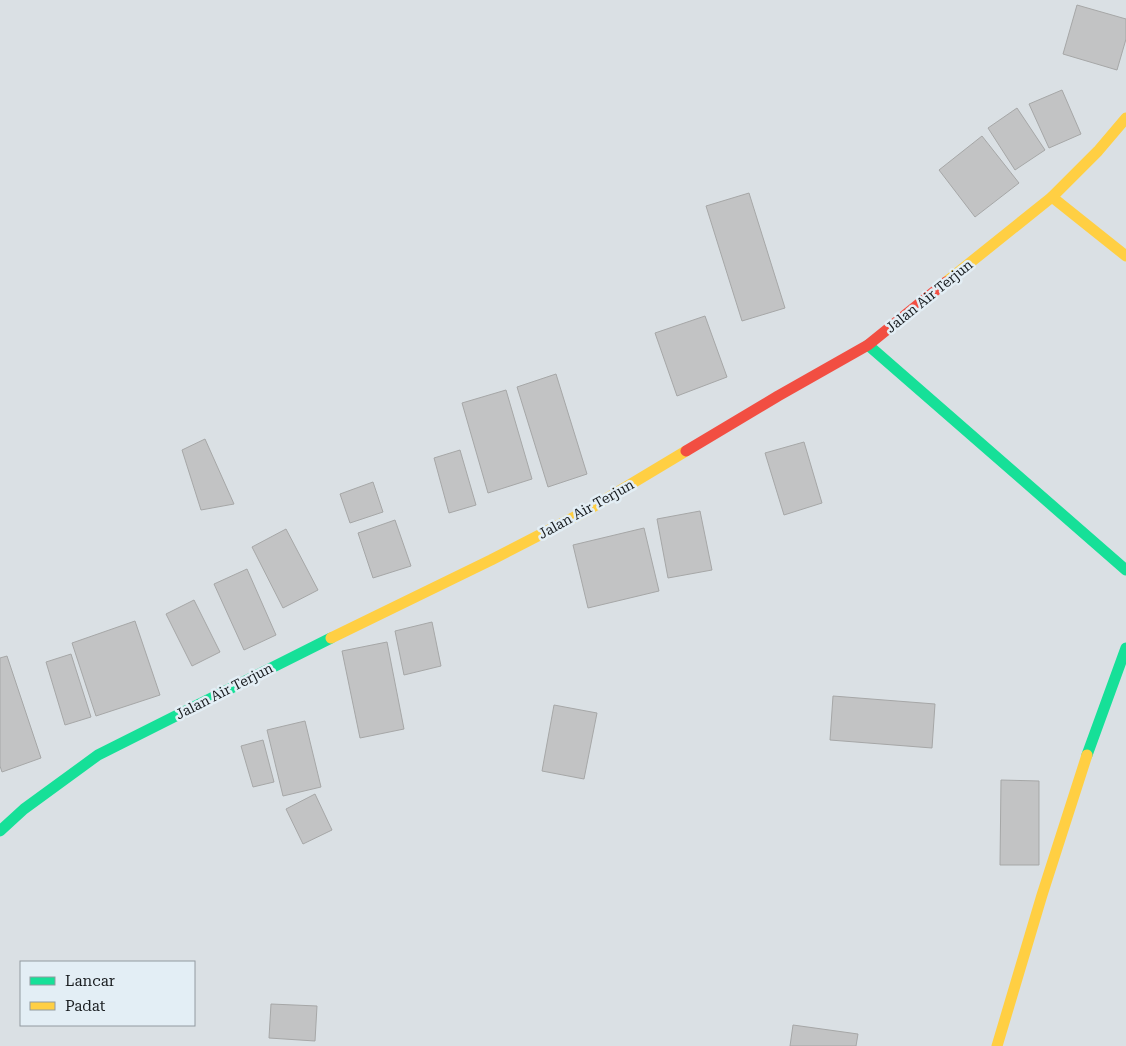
<svg xmlns="http://www.w3.org/2000/svg" width="1126" height="1046" font-family="'Roboto Serif',serif">
<rect width="100%" height="100%" fill="#dae0e4"/>
<g fill="#c2c3c4" stroke="#a6a7a7">
<path d="M1077 5 1126 19V39L1117 70 1063 54Z"/>
<path d="M1062 90 1081 134 1049 148 1029 104Z"/>
<path d="M1017 108 1045 150 1015 170 988 128Z"/>
<path d="M982 136 1019 183 975 217 939 170Z"/>
<path d="M749 193 785 308 742 321 706 206Z"/>
<path d="M705 316 727 377 677 396 655 333Z"/>
<path d="M556 374 587 474 548 487 517 387Z"/>
<path d="M506 390 532 479 488 493 462 403Z"/>
<path d="M205 439 234 504 201 510 182 450Z"/>
<path d="M804 442 822 503 784 515 765 453Z"/>
<path d="M460 450 476 505 449 513 434 458Z"/>
<path d="M373 482 383 512 350 523 340 494Z"/>
<path d="M700 511 712 570 668 578 657 519Z"/>
<path d="M395 520 411 566 373 578 358 533Z"/>
<path d="M644 528 659 591 588 608 573 545Z"/>
<path d="M286 529 318 590 283 608 252 547Z"/>
<path d="M247 569 276 635 244 650 214 584Z"/>
<path d="M194 600 220 652 192 666 166 614Z"/>
<path d="M135 621 160 695 96 716 72 643Z"/>
<path d="M432 622 441 666 404 675 395 631Z"/>
<path d="M387 642 404 729 360 738 342 651Z"/>
<path d="M71 654 91 717 65 725 46 662Z"/>
<path d="M7 656 41 758 2 772 0 766V658Z"/>
<path d="M833 696 935 704 932 748 830 740Z"/>
<path d="M554 705 597 713 584 779 542 771Z"/>
<path d="M305 721 321 787 283 796 267 730Z"/>
<path d="M263 740 274 782 253 787 241 746Z"/>
<path d="M1001 780 1039 781V865H1000Z"/>
<path d="M315 794 332 830 303 844 286 809Z"/>
<path d="M271 1004 317 1006 315 1041 269 1038Z"/>
<path d="M793 1025 858 1034 856 1046H790Z"/>
</g>
<g fill="none" stroke-linecap="round" stroke-linejoin="round">
<g stroke="#16e098" stroke-width="11">
<path d="M868 345 1126 570"/>
<path d="M1087 755 1126 648"/>
<path d="M0 831 24 809 98 755 331 638"/>
</g>
<g stroke="#ffcf43" stroke-width="11">
<path d="M1052 197 1126 256"/>
<path d="M946 282 1052 197 1098 151 1126 118"/>
<path d="M331 638 491 560 586 511 686 451"/>
<path d="M997 1046 1042 895 1087 755"/>
</g>
<path stroke="#f24e42" stroke-width="11" d="M686 451 778 396 868 345 946 282"/>
</g>
<g text-anchor="middle" stroke-width="5" stroke-linejoin="round" paint-order="stroke">
<g font-size="14" fill="#191d20" stroke="#e3eef5">
<text transform="translate(929 296) rotate(-39)" y="5">Jalan Air Terjun</text>
<text transform="translate(586 509) rotate(-29)" y="5">Jalan Air Terjun</text>
<text transform="translate(224 691) rotate(-27)" y="5">Jalan Air Terjun</text>
</g>
</g>
<rect x="20" y="961" width="175" height="65" fill="#e3eef5" stroke="#929aa0"/>
<rect x="30" y="977" width="25" height="8" fill="#16e098" stroke="#929aa0"/>
<text x="65" y="986" font-size="15" fill="#191d20">Lancar</text>
<rect x="30" y="1002" width="25" height="8" fill="#ffcf43" stroke="#929aa0"/>
<text x="65" y="1011" font-size="15" fill="#191d20">Padat</text>
</svg>
